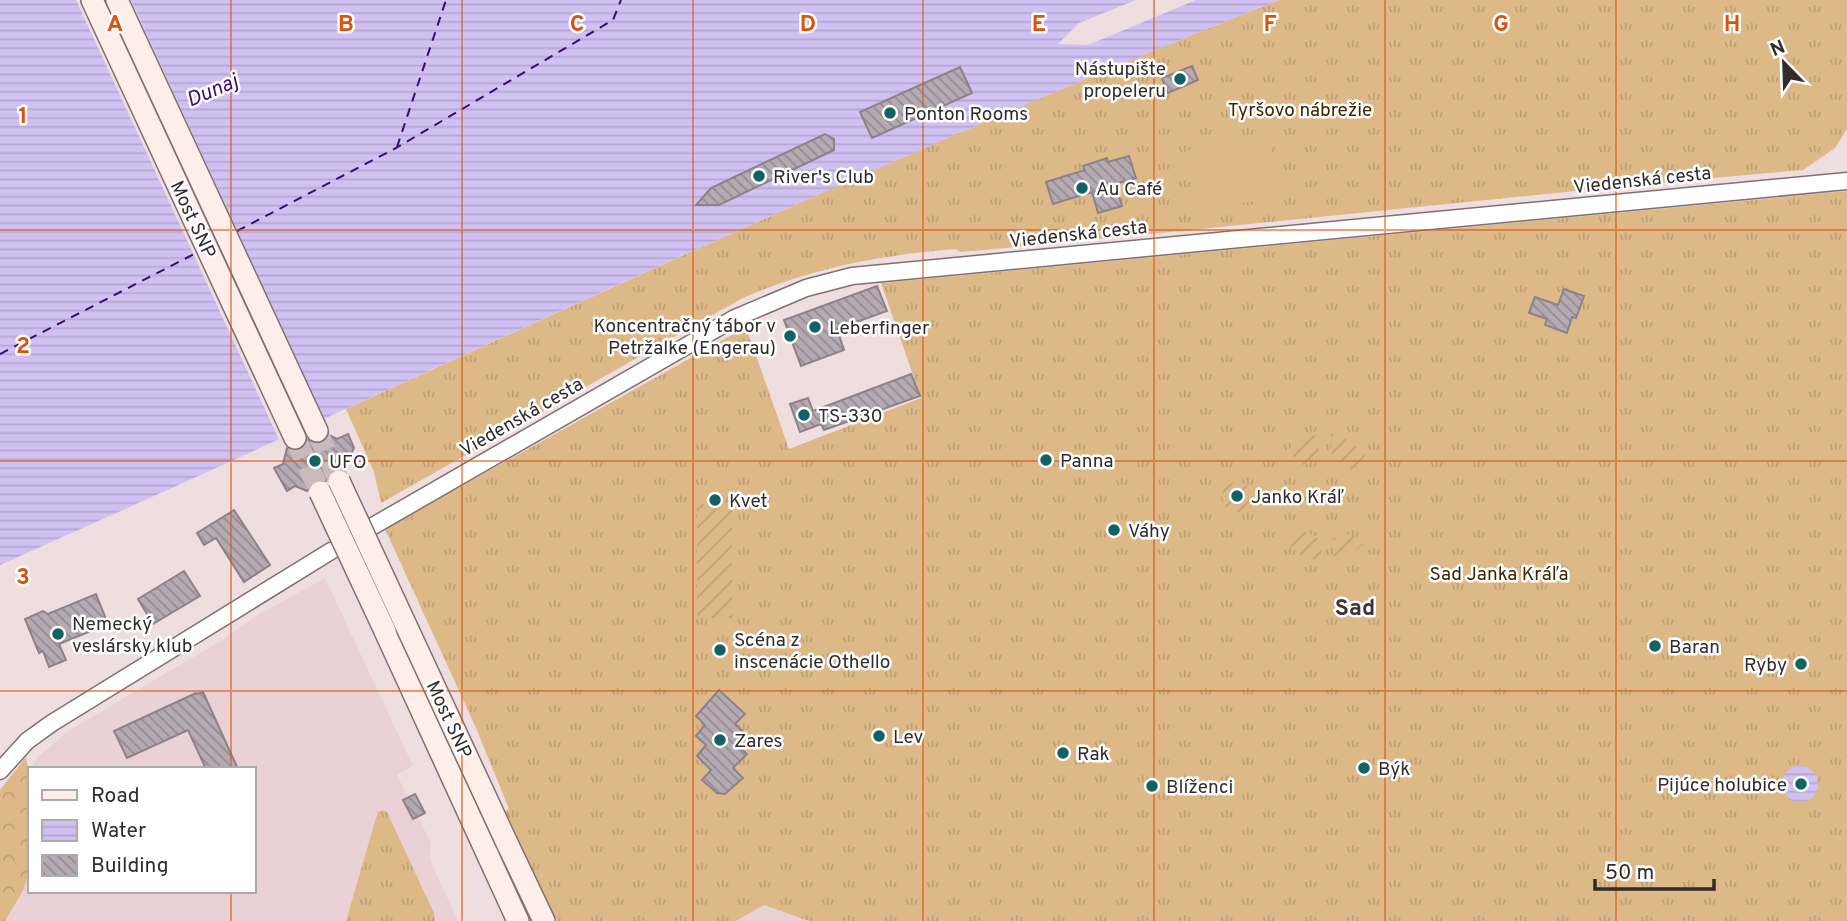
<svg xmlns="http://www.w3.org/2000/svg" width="1847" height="921" font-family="Overpass,sans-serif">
<defs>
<pattern id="grass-tufts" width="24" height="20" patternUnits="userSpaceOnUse" patternTransform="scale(1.75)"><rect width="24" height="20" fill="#deb988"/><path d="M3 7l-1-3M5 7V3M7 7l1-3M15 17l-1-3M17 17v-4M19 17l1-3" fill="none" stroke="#bf9f76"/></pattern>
<pattern id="forest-crowns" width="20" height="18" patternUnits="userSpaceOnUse" patternTransform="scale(1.75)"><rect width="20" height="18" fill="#deb988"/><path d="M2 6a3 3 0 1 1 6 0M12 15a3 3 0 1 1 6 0" fill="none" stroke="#bf9f76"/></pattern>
<pattern id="garden-furrows" width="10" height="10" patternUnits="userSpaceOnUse" patternTransform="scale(1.75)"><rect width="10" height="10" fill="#deb988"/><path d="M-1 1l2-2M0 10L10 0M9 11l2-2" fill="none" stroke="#bf9f76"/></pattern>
<pattern id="water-rules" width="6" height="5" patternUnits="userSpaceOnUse" patternTransform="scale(1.75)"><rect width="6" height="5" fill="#d1c1f3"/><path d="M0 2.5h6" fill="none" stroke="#b4a6d0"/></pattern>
<pattern id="building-back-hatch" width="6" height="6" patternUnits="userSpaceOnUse" patternTransform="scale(1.75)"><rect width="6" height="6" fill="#b5a9b2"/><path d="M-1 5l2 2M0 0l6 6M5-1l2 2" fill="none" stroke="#948a91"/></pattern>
</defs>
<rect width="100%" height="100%" fill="#efdee0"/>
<g fill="#ead1d5">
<path d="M325 578 413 766 397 775 431 843 430 860 458 921H0V795L10 777 25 778 30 771V891H254V769H31L38 757 68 731 219 642 256 616Z"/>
<path d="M764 905 797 916 809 921H736Z"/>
</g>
<g fill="url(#grass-tufts)">
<path d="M1279 0H1847V129L1835 148 1803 170C1521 194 1241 227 960 252L956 249C882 255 809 268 741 299L381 503 374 472 346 409C655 268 963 125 1279 0Z"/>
<path d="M1847 191V921H809L764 905 736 921H557L505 811 509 809 476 728 385 529 746 327 789 449 921 398 881 283Z"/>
<path d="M382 810 387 812 434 913 435 921H346L376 818 378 812Z"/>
</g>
<path fill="url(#forest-crowns)" d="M26 757C31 781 34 866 24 888 19 899 11 910 5 921H0V790Z"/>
<g fill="url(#garden-furrows)">
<path d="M1331 433 1352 442 1368 459 1351 470 1343 462 1332 456Z"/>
<path d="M1319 434V455L1303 465 1287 451 1301 439Z"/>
<circle cx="1237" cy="497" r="15"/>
<rect x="697" y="504" width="35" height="114"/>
<path d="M1303 530 1322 540V562L1302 556 1287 544Z"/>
<path d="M1345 532 1364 544 1350 555 1334 561 1333 539Z"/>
</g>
<path fill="#deb988" d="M1267 133 1280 195 1199 213 1185 151Z"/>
<g fill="url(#water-rules)">
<path d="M0 0H1279C846 172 426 376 0 565Z"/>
<circle cx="1800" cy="784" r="18"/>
</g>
<g fill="#efdee0">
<path d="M76 0H131L326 423 281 444Z"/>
<path d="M1136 0H1196L1088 45 1058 44 1079 23Z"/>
</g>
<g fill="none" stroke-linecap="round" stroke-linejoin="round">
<g stroke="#3d0c6d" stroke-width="2" stroke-dasharray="9 7" stroke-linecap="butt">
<path d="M397 147 446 0"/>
<path d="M237 231 396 148 613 20 621 0"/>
<path d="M0 354 198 252"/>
</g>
</g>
<g fill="url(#building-back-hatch)" stroke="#8d818a" stroke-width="2">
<path d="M1192 66 1198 80 1168 93 1162 78Z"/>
<path d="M960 67 972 93 872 138 860 112Z"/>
<path d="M825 134 834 139V150L719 205H696L711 188Z"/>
<path d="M1129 156 1136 178 1115 184 1122 206 1098 213 1092 192 1053 204 1046 182 1085 170 1083 166 1107 158 1108 162Z"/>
<path d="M877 286 887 311 837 329 844 350 801 366 784 320Z"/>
<path d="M1564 289 1584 296 1576 318 1572 317 1567 333 1545 325 1547 319 1529 313 1535 297 1558 305Z"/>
<path d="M911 374 920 396 824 430 821 424 800 432 790 404 808 398 813 411Z"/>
<path d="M348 434 354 448 344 469H333L328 474 326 481 314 480 307 491 295 486 287 491 274 468 283 464 287 448 300 450 308 440 317 444 323 443 329 435 337 439Z"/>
<path d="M234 510 270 565 244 582 216 538 204 545 197 533Z"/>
<path d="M184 571 200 596 153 624 138 599Z"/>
<path d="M96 594 108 624 59 644 66 660 49 667 43 651 39 653 25 619 43 611 48 614Z"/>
<path d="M719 690 745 714 735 724 746 734 736 744 747 754 733 768 743 778 725 794 717 793 702 780 711 770 697 756 706 745 696 736 705 725 696 716Z"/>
<path d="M203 692 238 769H206L188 730 127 758 114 731 196 693 197 694Z"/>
<path d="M415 794 425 813 413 819 403 800Z"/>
</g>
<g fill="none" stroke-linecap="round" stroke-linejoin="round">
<g stroke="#c9babc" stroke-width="21" stroke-dasharray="21 10" stroke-linecap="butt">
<path d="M317 431 339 481"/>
<path d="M295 438 320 492"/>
</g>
<g stroke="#7f7073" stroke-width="19">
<g id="street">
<path d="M373 526 735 318 806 288 852 276 1847 181"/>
<path d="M0 771 27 741 52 723 331 551"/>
</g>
</g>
<g stroke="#7f7073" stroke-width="24">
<g id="secondary">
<path d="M92 0 295 438"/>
<path d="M117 0 317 431"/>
<path d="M385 631 518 921"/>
<path d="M507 843 544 921"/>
</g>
</g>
<use href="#street" stroke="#fff" stroke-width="16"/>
<use href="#secondary" stroke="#fdeee9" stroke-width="21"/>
<g stroke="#7f7073" stroke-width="24" stroke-linecap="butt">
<g id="secondary-bridge">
<path d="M339 481 507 843"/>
<path d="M320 492 385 631"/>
</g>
</g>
<use href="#secondary-bridge" stroke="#fdeee9" stroke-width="21"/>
</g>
<path fill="none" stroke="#d6540f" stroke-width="2" stroke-opacity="0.55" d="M231 0V769M462 0V921M693 0V921M923 0V921M1154 0V921M1385 0V921M1616 0V921M0 230H1847M0 461H1847M0 691H1847M231 891V921"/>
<g fill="#116265" stroke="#fff" stroke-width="2.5">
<circle cx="1180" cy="79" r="7"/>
<circle cx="890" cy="113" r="7"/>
<circle cx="759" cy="176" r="7"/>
<circle cx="1082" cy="188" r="7"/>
<circle cx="815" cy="327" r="7"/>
<circle cx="790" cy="336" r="7"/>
<circle cx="804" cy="415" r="7"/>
<circle cx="1046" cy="460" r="7"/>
<circle cx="315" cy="461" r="7"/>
<circle cx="1237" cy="496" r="7"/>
<circle cx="715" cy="500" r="7"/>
<circle cx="1114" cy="530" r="7"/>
<circle cx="58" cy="634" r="7"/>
<circle cx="1655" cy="646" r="7"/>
<circle cx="720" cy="650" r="7"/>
<circle cx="1801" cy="664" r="7"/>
<circle cx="879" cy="736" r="7"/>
<circle cx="720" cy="740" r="7"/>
<circle cx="1063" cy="753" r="7"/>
<circle cx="1364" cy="768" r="7"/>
<circle cx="1801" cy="784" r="7"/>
<circle cx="1152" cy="786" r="7"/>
</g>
<g text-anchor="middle" stroke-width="5" stroke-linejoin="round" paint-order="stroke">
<g font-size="19" fill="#322b2c" stroke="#fff" text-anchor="start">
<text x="1166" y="75" text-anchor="end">Nástupište<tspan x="1166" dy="22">propeleru</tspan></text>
<text x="904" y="120">Ponton Rooms</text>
<text x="773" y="183">River's Club</text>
<text x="1096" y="195">Au Café</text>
<text x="776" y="332" text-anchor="end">Koncentračný tábor v<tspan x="776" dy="22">Petržalke (Engerau)</tspan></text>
<text x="829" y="334">Leberfinger</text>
<text x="818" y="422">TS-330</text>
<text x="1060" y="467">Panna</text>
<text x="329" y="468">UFO</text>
<text x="1251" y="503">Janko Kráľ</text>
<text x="729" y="507">Kvet</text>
<text x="1128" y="537">Váhy</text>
<text x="72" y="630">Nemecký<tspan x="72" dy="22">veslársky klub</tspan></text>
<text x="734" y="646">Scéna z<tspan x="734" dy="22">inscenácie Othello</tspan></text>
<text x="1669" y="653">Baran</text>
<text x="1787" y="671" text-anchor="end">Ryby</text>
<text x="893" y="743">Lev</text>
<text x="734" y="747">Zares</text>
<text x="1077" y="760">Rak</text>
<text x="1378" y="775">Býk</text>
<text x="1787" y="791" text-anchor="end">Pijúce holubice</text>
<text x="1166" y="793">Blíženci</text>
</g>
<g font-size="19" fill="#3c2602" stroke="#fff">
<text x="1300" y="116">Tyršovo nábrežie</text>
<text x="1499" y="580">Sad Janka Kráľa</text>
</g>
<g font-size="19" fill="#322b2c" stroke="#fff">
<text transform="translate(1642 179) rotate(-6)" y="7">Viedenská cesta</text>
<text transform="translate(194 219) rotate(65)" y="7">Most SNP</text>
<text transform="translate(1078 233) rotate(-6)" y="7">Viedenská cesta</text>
<text transform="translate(521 416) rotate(-30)" y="7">Viedenská cesta</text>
<text transform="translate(450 719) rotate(65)" y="7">Most SNP</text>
</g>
<g font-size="21" font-style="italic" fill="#3d0c6d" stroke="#fff">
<text transform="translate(212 90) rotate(-23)" y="7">Dunaj</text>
</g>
<g font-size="23" font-weight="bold" fill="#403335" stroke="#fff">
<text x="1355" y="615">Sad</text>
</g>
</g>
<g font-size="23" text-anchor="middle" font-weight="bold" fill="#d6540f" stroke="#fff" stroke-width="5" stroke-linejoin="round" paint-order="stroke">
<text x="115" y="31">A</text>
<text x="346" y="31">B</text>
<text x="577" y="31">C</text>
<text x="808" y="31">D</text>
<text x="1039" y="31">E</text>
<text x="1270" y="31">F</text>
<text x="1501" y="31">G</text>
<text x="1732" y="31">H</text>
<text x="23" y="123">1</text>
<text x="23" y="353">2</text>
<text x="23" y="584">3</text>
</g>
<rect x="28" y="767" width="228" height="126" fill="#ffffff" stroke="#adaaab" stroke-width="2"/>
<rect x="42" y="790" width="35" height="10" fill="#fdeee9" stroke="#adaaab" stroke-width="2"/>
<text x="91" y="802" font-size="21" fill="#322b2c">Road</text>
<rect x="42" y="820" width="35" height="21" fill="url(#water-rules)" stroke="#adaaab" stroke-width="2"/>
<text x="91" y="837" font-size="21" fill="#322b2c">Water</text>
<rect x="42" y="855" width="35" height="21" fill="url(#building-back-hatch)" stroke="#adaaab" stroke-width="2"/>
<text x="91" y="872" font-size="21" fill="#322b2c">Building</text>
<g transform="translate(1784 63) rotate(337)" stroke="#ffffff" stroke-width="5" paint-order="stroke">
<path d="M0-5L12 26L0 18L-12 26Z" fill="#322b2c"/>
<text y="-10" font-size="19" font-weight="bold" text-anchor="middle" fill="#322b2c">N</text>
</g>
<path d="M1595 879v10h119v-10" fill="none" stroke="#322b2c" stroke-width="3.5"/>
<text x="1605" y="879" font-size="21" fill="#322b2c" stroke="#ffffff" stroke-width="5" paint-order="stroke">50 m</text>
</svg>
